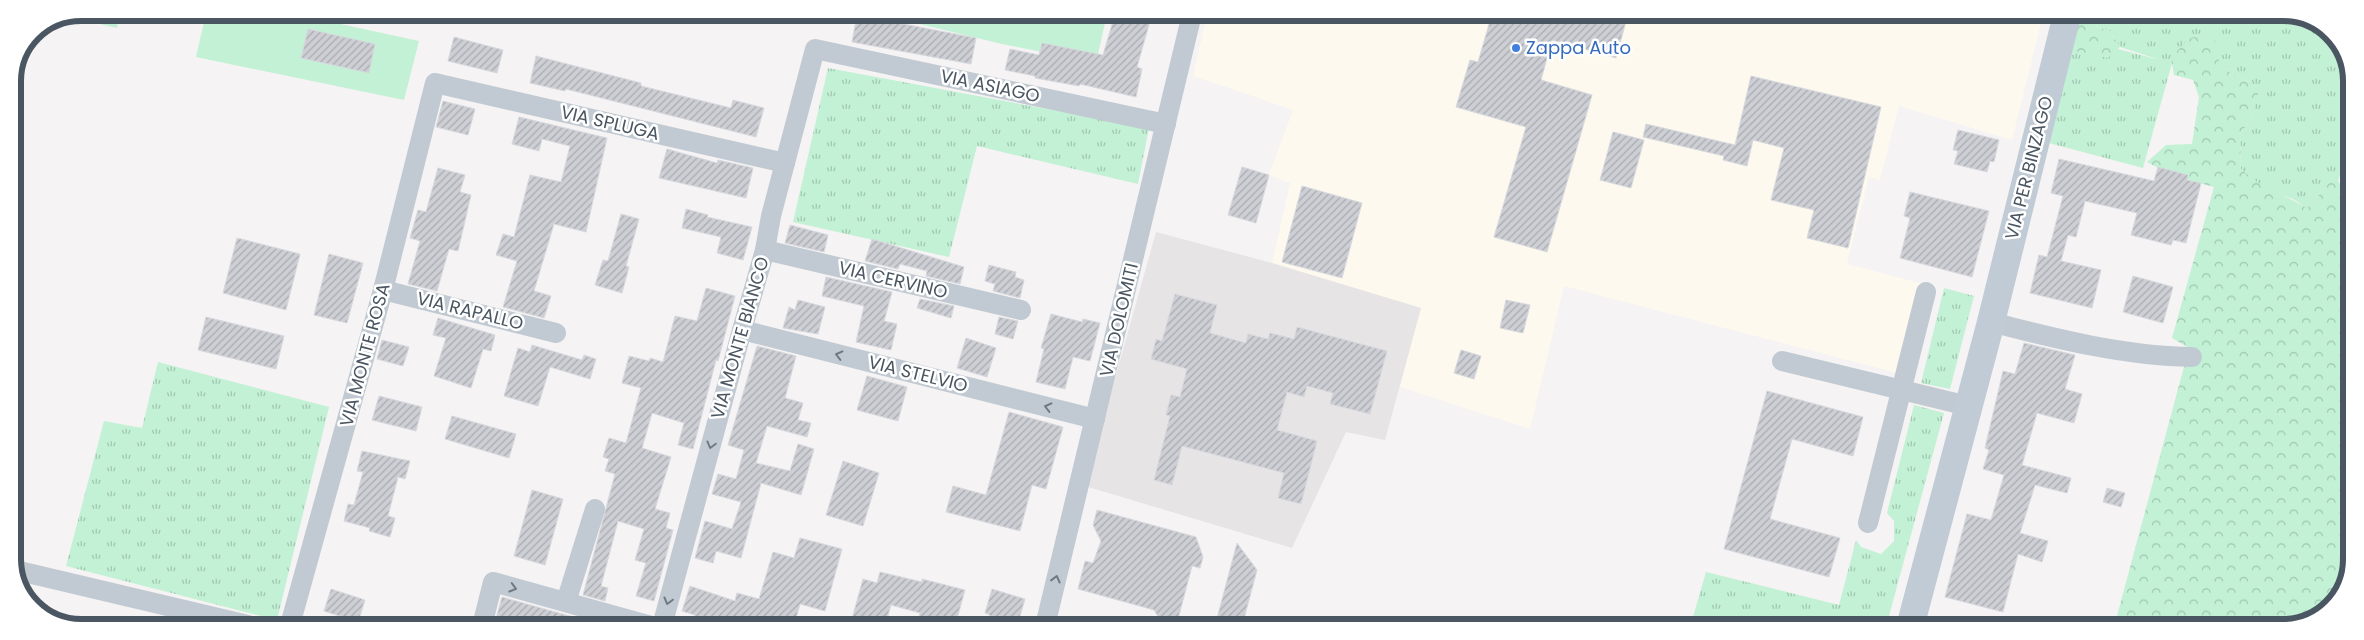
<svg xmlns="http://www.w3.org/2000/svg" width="2364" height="640" font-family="Poppins,sans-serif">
<defs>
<pattern id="grass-tufts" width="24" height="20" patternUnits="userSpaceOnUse" patternTransform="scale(1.25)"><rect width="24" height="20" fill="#c3f1d5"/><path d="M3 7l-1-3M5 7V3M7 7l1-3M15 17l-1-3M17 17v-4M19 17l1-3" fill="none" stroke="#a0c6b0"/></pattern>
<pattern id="forest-crowns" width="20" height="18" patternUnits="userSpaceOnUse" patternTransform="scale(1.25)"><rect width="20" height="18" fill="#c3f1d5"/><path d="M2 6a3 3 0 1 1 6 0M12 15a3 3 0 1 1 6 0" fill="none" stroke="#a0c6b0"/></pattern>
<pattern id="building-hatch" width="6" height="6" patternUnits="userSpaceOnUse" patternTransform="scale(1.25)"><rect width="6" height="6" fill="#cdcfd5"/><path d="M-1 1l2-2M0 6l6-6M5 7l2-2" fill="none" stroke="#a8abb0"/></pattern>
</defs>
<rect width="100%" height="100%" fill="#f5f3f3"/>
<path fill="#fdf9ef" d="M1207 14 2043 15 2012 140 1899 106 1880 180 1869 177 1847 264 1920 283 1897 373 1564 286 1530 429 1400 387 1421 308 1272 263 1290 183 1269 175 1293 110 1193 76Z"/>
<path fill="#e6e4e5" d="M1156 232 1272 263 1421 308 1385 440 1346 432 1292 548 1085 486Z"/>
<g fill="url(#grass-tufts)">
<path d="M2093 15H2300L2335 36 2351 76V109L2346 127 2351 131V146L2338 181H2324L2319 195 2307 208 2293 199 2265 189 2253 181 2241 169 2240 135 2254 113 2249 82 2220 67 2217 59 2171 58 2172 63 2143 168 2045 142 2072 37 2160 60 2120 47 2110 31 2092 25Z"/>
<path d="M828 68 1149 128 1138 184 977 146 949 257 793 222Z"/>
<path d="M1944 288 1974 296 1950 389 1921 383Z"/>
<path d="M158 362 329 407 278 616 265 617 66 566 104 421 142 428Z"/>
<path d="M1914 405 1944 413 1886 627H1690L1706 572 1839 605 1856 540 1861 547 1881 554 1894 541V521L1887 513Z"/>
</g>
<g fill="url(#forest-crowns)">
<path d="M2078 15H2093L2092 25 2110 31 2120 47 2108 58 2069 50Z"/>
<path d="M2214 35 2220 67 2249 82 2258 93 2254 113 2240 135 2241 169C2261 189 2284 194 2307 208L2319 195 2324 180 2338 181 2346 193 2351 195 2350 412 2347 418 2350 419 2349 576 2325 613 2283 627H2114L2189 348 2172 338 2214 187 2171 175 2147 162 2166 145 2192 144 2199 97 2193 80 2174 75 2171 58 2189 38Z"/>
</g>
<g fill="#c3f1d5">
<path d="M81 13H120L117 28 70 17Z"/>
<path d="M206 13H290L419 41 404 100 196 57Z"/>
<path d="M874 13 1107 14 1096 63 1002 44Z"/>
</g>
<g fill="url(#building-hatch)" stroke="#d7d9de">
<path d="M1115 14H1152L1137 67 1142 69 1136 97 1080 84 1079 86 1035 78V76L1005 70 1010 49 1039 55 1042 43 1103 55Z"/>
<path d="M1492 14H1628L1616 58 1552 40 1541 80 1592 95 1547 252 1494 237 1526 127 1456 107 1470 60 1478 62Z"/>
<path d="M857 15 976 38 971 64 852 42Z"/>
<path d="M308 29 375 44 369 73 301 58Z"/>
<path d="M454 37 503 50 497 73 448 61Z"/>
<path d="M536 56 641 83V86L731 108 733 100 764 108 756 137 566 89 565 91 530 83Z"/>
<path d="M1751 76 1881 107 1848 248 1807 238 1814 210 1771 200 1784 148 1753 140 1747 166 1723 160 1724 156 1643 137 1646 124 1735 145Z"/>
<path d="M443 101 475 109 468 135 436 127Z"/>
<path d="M519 117 607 138 586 232 554 224 534 291 551 296 544 318 503 307 517 261 496 255 503 234 514 237 530 175 561 182 570 146 542 139 539 151 512 144Z"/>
<path d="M1958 130 1999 140 1994 162 1990 161 1987 172 1954 164 1958 151 1953 150Z"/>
<path d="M1613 132 1644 140 1631 188 1600 180Z"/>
<path d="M667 149 717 163 718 160 753 168 746 198 659 178Z"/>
<path d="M2059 159 2154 181 2158 167 2188 175 2187 180 2201 183 2186 243 2173 240 2171 245 2131 235 2137 213 2085 201 2076 237 2068 235 2061 261 2101 270 2092 308 2030 293 2039 255 2047 257 2063 196 2051 193Z"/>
<path d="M1242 167 1269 175 1256 223 1228 215Z"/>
<path d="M438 168 465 175 460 192 471 195 458 251 449 249 437 291 408 284 420 241 410 238 418 210 426 212Z"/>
<path d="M1302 186 1362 203 1342 278 1282 262Z"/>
<path d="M1910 192 1989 211 1972 277 1900 258 1910 218 1904 216Z"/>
<path d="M686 209 708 215 707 217 752 227 743 260 717 253 721 237 682 228Z"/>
<path d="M621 214 639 219 626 266 629 267 622 293 595 285 603 260 608 261Z"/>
<path d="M790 225 828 235 824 252 785 243Z"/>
<path d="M237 238 300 254 286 310 223 293Z"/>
<path d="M872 239 964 267 960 284 926 276 927 271 900 264 898 269 865 261Z"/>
<path d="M329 254 363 263 347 323 314 315Z"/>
<path d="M989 265 1016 272 1015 277 1024 280 1020 298 993 291 995 284 985 281Z"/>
<path d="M2133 276 2173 287 2163 323 2123 312Z"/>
<path d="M826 277 892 292 884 321 897 324 891 350 856 342 864 306 822 296Z"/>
<path d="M706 288 735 296 718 361 716 360 693 449 678 445 684 423 652 413 642 448 671 457 655 509 670 513 666 528 673 530 654 601 636 596 646 563 635 560 644 529 618 521 601 586 608 588 605 601 583 595 615 474 605 471 609 459 603 457 609 438 626 443 641 388 622 383 629 356 649 361 650 358 663 362 675 316 697 321Z"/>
<path d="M1175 294 1217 305 1210 333 1246 343 1248 334 1268 339 1270 333 1294 339 1297 327 1387 351 1370 414 1330 404 1333 393 1307 386 1304 397 1287 392 1277 430 1317 441 1301 504 1278 498 1284 473 1182 446 1172 485 1154 480 1170 416 1166 415 1171 395 1180 397 1187 369 1151 359 1156 339 1162 341Z"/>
<path d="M920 299 954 306 951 318 917 308Z"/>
<path d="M798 300 825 307 818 334 783 328 789 307 795 310Z"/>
<path d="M1506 300 1530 305 1523 333 1500 328Z"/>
<path d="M1051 314 1082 322 1083 319 1100 323 1090 361 1073 357 1065 389 1036 382 1044 349 1041 348Z"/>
<path d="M206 317 284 336 276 369 198 350Z"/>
<path d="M999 317 1018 321 1013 339 995 334Z"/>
<path d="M438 318 495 335 491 351 483 349 471 388 434 376 446 338 433 335Z"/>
<path d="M966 338 996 348 987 377 957 368Z"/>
<path d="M382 340 409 347 403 366 377 359Z"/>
<path d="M2024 343 2075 355 2065 389 2082 394 2074 423 2037 413 2022 465 2071 478 2067 493 2035 485 2020 533 2048 541 2042 562 2018 554 2003 612 1945 597 1967 514 1991 520 2004 475 1983 469 1989 450 1985 448 2003 371 2015 374Z"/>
<path d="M532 345 582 360 584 355 596 359 590 379 550 367 538 406 504 396 518 348 530 352Z"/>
<path d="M757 346 796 356 785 398 803 403 798 420 811 423 807 437 767 426 756 463 790 471 798 444 814 449 801 495 761 483 741 558 716 551 713 563 695 558 705 521 732 529 741 502 712 494 718 474 736 479 744 450 728 445Z"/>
<path d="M1461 350 1481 356 1474 379 1454 373Z"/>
<path d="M867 376 907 387 898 421 857 410Z"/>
<path d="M1767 391 1863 417 1853 456 1792 439 1770 519 1840 538 1829 577 1724 549Z"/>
<path d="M379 396 422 407 416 431 372 420Z"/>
<path d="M1009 412 1063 427 1046 489 1032 485 1020 531 946 512 953 486 986 495Z"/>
<path d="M452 416 516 434 509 458 445 439Z"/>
<path d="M362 451 410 461 405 479 398 477 388 516 395 518 390 537 369 531 370 528 344 521 348 504 354 505 363 472 357 471Z"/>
<path d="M843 461 879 473 863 526 826 515Z"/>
<path d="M2107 488 2125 493 2121 507 2103 502Z"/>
<path d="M532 490 563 499 545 565 514 556Z"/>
<path d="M1097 510 1196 537 1203 557 1200 568 1192 566 1177 623 1159 618 1154 610 1078 589 1085 561 1093 563 1101 541 1093 525Z"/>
<path d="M800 538 842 549 825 611 800 604 794 626H692L695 615 682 611 690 586 735 601 737 593 759 599 773 552 794 558Z"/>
<path d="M1237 543 1257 570 1242 626H1215Z"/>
<path d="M880 572 922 582V579L965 590 955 626H917L920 613 891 605 885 626H850L863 579 877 583Z"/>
<path d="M331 589 365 600 358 622 324 611Z"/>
<path d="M992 589 1025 599 1017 626H986L990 615 985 613Z"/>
<path d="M502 597 598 624V626H494Z"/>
</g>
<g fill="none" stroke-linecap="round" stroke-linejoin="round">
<g stroke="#c1cad2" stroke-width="20">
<path d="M765 250 1021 310"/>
<path d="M383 290 556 333"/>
<path d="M1991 322C2056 339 2125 356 2192 357"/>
<path d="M742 330 1095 419"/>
<path d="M1782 361 1968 406"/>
<path d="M1868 523 1926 292"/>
<path d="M15 570 248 625"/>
<path d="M566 602 595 509"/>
<path d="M290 625 383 290 435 83 785 163"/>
<path d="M482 626 493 582 651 626"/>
<path d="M662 626 742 330 765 250 771 216 815 49 1166 124"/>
<path d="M1045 626 1192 14"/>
</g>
<path stroke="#c1cbd6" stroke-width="28" d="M1910 627 1991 322 2067 15"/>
</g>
<defs><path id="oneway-chevron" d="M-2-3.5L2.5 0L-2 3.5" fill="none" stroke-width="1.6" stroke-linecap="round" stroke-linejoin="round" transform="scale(1.25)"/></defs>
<g stroke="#6e7983">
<use href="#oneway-chevron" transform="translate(839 355) rotate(-166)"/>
<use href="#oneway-chevron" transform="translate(1048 407) rotate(-166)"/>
<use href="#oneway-chevron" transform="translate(711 445) rotate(105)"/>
<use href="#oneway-chevron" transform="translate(1056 579) rotate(-76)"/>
<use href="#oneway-chevron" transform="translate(513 588) rotate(16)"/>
<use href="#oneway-chevron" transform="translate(668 601) rotate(105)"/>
</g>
<circle fill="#3f7fe0" stroke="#fff" stroke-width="2" cx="1516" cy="48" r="5"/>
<g text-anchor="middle" stroke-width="5" stroke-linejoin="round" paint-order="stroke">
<g font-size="18" fill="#366cbe" stroke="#fff" text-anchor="start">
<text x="1526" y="54">Zappa Auto</text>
</g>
<g font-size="18" fill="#4a5661" stroke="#fff">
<text transform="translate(990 86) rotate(12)" y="6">VIA ASIAGO</text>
<text transform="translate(610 123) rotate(13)" y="6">VIA SPLUGA</text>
<text transform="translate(2029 168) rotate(-76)" y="6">VIA PER BINZAGO</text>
<text transform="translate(893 280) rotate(13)" y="6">VIA CERVINO</text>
<text transform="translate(470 311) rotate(14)" y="6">VIA RAPALLO</text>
<text transform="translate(1119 320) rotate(-77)" y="6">VIA DOLOMITI</text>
<text transform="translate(740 338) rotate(-74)" y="6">VIA MONTE BIANCO</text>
<text transform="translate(365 355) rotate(-75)" y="6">VIA MONTE ROSA</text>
<text transform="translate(918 374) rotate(14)" y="6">VIA STELVIO</text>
</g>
</g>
<path d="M0 0H2364V640H0ZM81 21H2283A60 60 0 0 1 2343 81V559A60 60 0 0 1 2283 619H81A60 60 0 0 1 21 559V81A60 60 0 0 1 81 21Z" fill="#fff" fill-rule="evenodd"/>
<path fill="none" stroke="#4a5661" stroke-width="6" d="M81 21H2283A60 60 0 0 1 2343 81V559A60 60 0 0 1 2283 619H81A60 60 0 0 1 21 559V81A60 60 0 0 1 81 21Z"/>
</svg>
